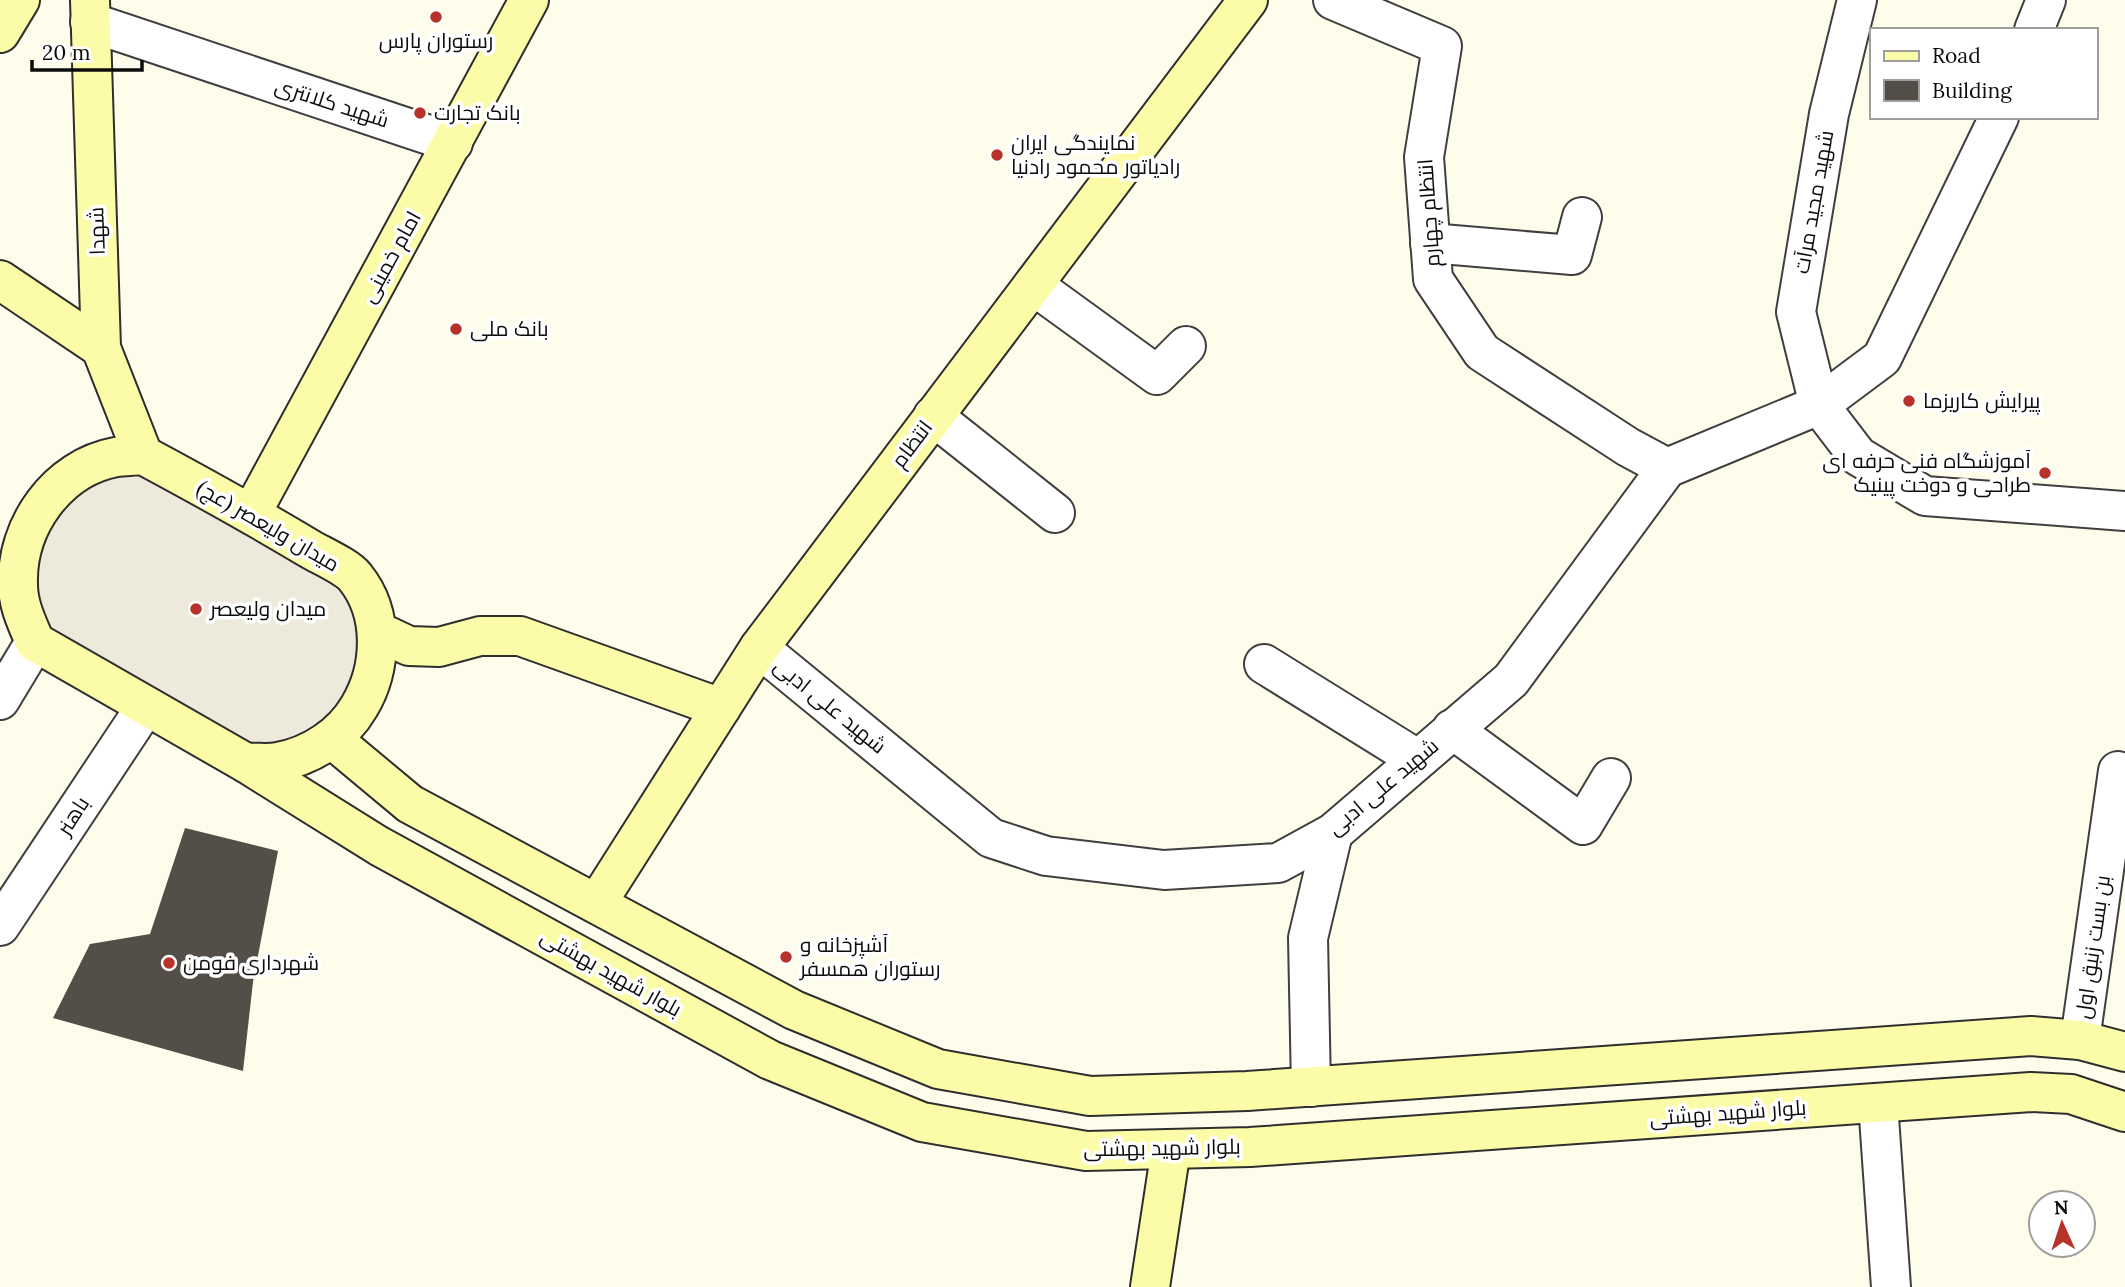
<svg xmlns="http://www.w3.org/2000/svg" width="2125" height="1287" font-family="Lora,Cairo,serif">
<rect width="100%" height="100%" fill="#fefdeb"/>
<path fill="#edeadc" d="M114 457 354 576 369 691 277 762 23 615 25 539Z"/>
<path fill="#544e49" d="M185 828 278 851 253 982 243 1071 53 1018 90 944 150 934Z"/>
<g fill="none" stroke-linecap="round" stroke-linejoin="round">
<g stroke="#3f3f3f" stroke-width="42">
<g id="street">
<path d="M1333 0 1442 46 1424 157 1433 279 1482 352 1628 447 1667 468"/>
<path d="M1857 0 1829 114 1796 312 1819 405 1858 456 1925 496 2125 511"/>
<path d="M90 22 453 143"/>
<path d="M2034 30 2046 0"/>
<path d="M1430 243 1572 255 1582 217"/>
<path d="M1033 285 1157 375 1186 346"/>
<path d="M933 416 1055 513"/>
<path d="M759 648 991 838 1046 856 1164 870 1278 863 1333 833 1511 680 1667 468 1819 405 1882 358 1999 117"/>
<path d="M1264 664 1417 759"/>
<path d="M0 700 35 642"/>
<path d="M1452 729 1583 825 1611 778"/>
<path d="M0 926 146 706"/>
<path d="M2080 1040 2118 771"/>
<path d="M1311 1087 1308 938 1333 833"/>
<path d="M1878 1103 1891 1287"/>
</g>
</g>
<g stroke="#2e2e2e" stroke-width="42">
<g id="secondary">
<path d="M90 0 101 348 143 455"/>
<path d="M0 33 20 0"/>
<path d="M0 280 101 348"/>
<path d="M143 455C199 485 255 516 310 549 322 556 347 567 355 577 385 614 382 669 359 707 342 736 311 756 278 762 268 764 256 762 246 763L35 642C27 623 18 605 18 585 16 526 57 468 116 457 125 456 134 456 143 455Z"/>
<path d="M251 514 529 0"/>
<path d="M377 631 409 646 439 647 480 636H520L721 708"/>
<path d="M332 739 410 804 794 1010 938 1069 1090 1096 1247 1091 2031 1036 2080 1040 2125 1052"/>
<path d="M246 763 379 846 770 1060 922 1122 1086 1151 1250 1147 2031 1092 2071 1094 2125 1112"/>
<path d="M597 903 759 648 1248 0"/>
<path d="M1150 1287 1171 1149"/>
</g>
</g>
<use href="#street" stroke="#fff" stroke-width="38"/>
<use href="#secondary" stroke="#fcfca8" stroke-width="38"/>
</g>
<g fill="#b73229" stroke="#fff" stroke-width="2.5">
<circle cx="436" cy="17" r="7"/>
<circle cx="420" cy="113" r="7"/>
<circle cx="997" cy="155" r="7"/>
<circle cx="456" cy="329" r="7"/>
<circle cx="1909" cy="401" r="7"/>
<circle cx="2045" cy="473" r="7"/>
<circle cx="196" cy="609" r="7"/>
<circle cx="786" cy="957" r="7"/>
<circle cx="169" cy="963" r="7"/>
</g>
<g text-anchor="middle" stroke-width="7" stroke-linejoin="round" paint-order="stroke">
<g font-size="21" fill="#0c0c0c" stroke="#fff" text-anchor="start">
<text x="436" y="48" text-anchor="middle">رستوران پارس</text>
<text x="434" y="120">بانک تجارت</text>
<text x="1011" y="150">نمایندگی ایران<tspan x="1011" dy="24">رادیاتور محمود رادنیا</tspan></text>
<text x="470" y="336">بانک ملی</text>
<text x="1923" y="408">پیرایش کاریزما</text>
<text x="2031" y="468" text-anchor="end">آموزشگاه فنی حرفه ای<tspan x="2031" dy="24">طراحی و دوخت پینیک</tspan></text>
<text x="210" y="616">میدان ولیعصر</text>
<text x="800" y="952">آشپزخانه و<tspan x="800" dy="24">رستوران همسفر</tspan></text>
<text x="183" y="970">شهرداری فومن</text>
</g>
<g font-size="21" fill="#0c0c0c" stroke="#fff">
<text transform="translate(332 103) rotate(18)" y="7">شهید کلانتری</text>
<text transform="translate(1814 202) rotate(-80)" y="7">شهید مجید مرآت</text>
<text transform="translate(1429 213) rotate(-94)" y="7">انتظام چهارم</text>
<text transform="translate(97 231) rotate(-92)" y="7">شهدا</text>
<text transform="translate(391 257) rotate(-61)" y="7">امام خمینی</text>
<text transform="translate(912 444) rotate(-53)" y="7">انتظام</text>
<text transform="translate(268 526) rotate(30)" y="7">میدان ولیعصر (عج)</text>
<text transform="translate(830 706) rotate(39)" y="7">شهید علی ادبی</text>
<text transform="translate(1383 787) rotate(-40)" y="7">شهید علی ادبی</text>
<text transform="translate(73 816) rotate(-57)" y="7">باهنر</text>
<text transform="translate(2093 947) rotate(-82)" y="7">بن بست زنبق اول</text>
<text transform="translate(611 973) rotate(29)" y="7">بلوار شهید بهشتی</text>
<text transform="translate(1728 1113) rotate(-4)" y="7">بلوار شهید بهشتی</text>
<text transform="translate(1162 1148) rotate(-1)" y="7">بلوار شهید بهشتی</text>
</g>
</g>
<rect x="1870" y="28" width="228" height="91" fill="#ffffff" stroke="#9e9e9e" stroke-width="2"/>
<rect x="1884" y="51" width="35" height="10" fill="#fcfca8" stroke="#9e9e9e" stroke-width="2"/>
<text x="1932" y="63" font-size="21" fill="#0c0c0c">Road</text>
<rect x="1884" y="80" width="35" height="21" fill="#544e49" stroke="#9e9e9e" stroke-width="2"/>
<text x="1932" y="98" font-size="21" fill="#0c0c0c">Building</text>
<g transform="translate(2062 1224) rotate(357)"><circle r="33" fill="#ffffff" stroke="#9e9e9e" stroke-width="2"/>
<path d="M0-5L12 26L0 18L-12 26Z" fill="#b73229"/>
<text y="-10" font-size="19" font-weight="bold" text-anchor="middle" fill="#0c0c0c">N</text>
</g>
<path d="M32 60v10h110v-10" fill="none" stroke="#0c0c0c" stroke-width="3.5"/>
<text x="42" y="60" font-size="21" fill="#0c0c0c" stroke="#ffffff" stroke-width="5" paint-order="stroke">20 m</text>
</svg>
